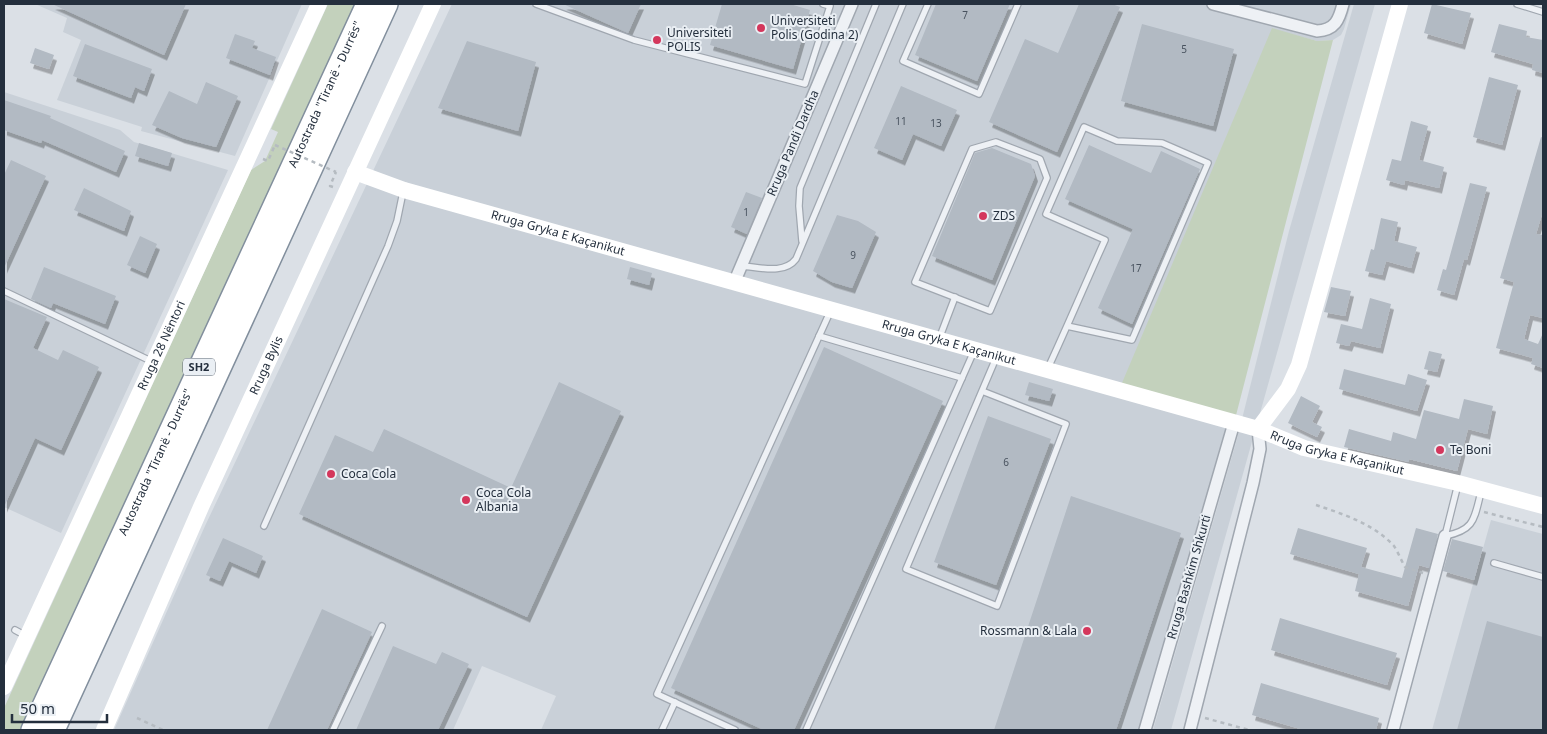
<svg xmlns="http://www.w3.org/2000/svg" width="1547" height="734" font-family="'Noto Sans',sans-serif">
<defs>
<filter id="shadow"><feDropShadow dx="3" dy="5.5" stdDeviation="0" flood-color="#0004"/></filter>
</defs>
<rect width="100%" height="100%" fill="#dbe0e6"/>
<g fill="#c9d0d8">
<path d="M35 4H302L235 156 141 131 142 127 57 100 81 40 63 32 67 18Z"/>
<path d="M452 4H1351L1344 29 1341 35 1333 40 1317 41 1272 29 1234 423 1145 730H541L556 696 482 666 453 730H114L205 526Z"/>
<path d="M1354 4H1375L1171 730H1153L1237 439 1289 231Z"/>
<path d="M4 92 120 130 134 142 228 170 61 533 4 507Z"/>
<path d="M1491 520 1543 534V730H1432Z"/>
</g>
<g fill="#c3d1bc">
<path d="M328 4H357L23 730H4V708L251 170 265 161 278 132 271 129Z"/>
<path d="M1272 28 1317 41 1333 40 1234 423 1119 390Z"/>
</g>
<g fill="#b2bac3" filter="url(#shadow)">
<path d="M52 4H186L164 55Z"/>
<path d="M563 4H641L628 33Z"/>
<path d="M722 4H790L810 10 793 69 710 45Z"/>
<path d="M936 4H1010L977 81 915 55Z"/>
<path d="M1079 4H1112L1120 7 1057 152 989 122 1025 39 1058 53Z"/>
<path d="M1432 4 1471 13 1462 44 1424 33Z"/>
<path d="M1142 24 1234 49 1213 126 1121 101Z"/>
<path d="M1499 24 1527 31 1526 37 1543 40V73L1532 70 1533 64 1491 52Z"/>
<path d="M235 34 255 41 252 48 276 57 270 75 226 58Z"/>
<path d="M467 41 536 62 518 131 438 108Z"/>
<path d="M85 44 152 69 144 91 135 87 131 98 73 76Z"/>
<path d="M35 48 54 55 49 69 30 63Z"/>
<path d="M1489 77 1518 85 1502 145 1473 137Z"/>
<path d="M206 82 238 96 216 147 182 138 152 125 169 91 197 104Z"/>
<path d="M901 86 957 110 941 146 913 134 902 160 874 148Z"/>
<path d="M4 100 51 116 50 118 125 151 116 172 42 140 41 143 4 130Z"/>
<path d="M1411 121 1428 126 1419 160 1444 167 1439 188 1405 180 1404 185 1386 180 1392 159 1401 161Z"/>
<path d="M1541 137 1543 138V211L1536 234 1543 235V318L1530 315 1524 339 1538 344 1543 333V368L1531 364 1533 358 1496 348 1514 282 1500 278Z"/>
<path d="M139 143 172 153 168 166 135 156Z"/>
<path d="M1089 145 1151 173 1161 151 1200 169 1132 324 1098 308 1133 229 1065 199Z"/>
<path d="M992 148 1031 164 1035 176 992 280 932 256 975 153Z"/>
<path d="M11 160 46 176 4 268V175Z"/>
<path d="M1470 183 1487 187 1467 260 1464 259 1454 295 1437 290 1443 269 1446 270Z"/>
<path d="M84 188 131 211 124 231 74 210Z"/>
<path d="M746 192 762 198 747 234 731 227Z"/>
<path d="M837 215 858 221 876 232 852 288 832 282 813 271Z"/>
<path d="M1381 218 1398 222 1394 241 1417 247 1411 268 1386 261 1382 275 1365 271 1371 249 1374 250Z"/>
<path d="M140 236 157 244 145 273 127 265Z"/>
<path d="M44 267 116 296 105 324 53 303 51 308 31 299Z"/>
<path d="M630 267 652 273 649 285 627 279Z"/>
<path d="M1331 287 1351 291 1345 316 1324 312Z"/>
<path d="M1370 298 1391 304 1380 348 1351 341 1349 346 1336 343 1341 324 1362 329Z"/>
<path d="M4 299 47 317 33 348 58 360 63 350 99 367 61 450 35 438 4 507Z"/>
<path d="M824 347 943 401 794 730H764L671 688Z"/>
<path d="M1429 351 1442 354 1437 372 1424 369Z"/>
<path d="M1344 369 1405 385 1408 374 1427 380 1417 411 1339 389Z"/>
<path d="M559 382 621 411 527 617 299 514 335 435 373 452 384 429 511 488Z"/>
<path d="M1029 382 1053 389 1049 401 1025 395Z"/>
<path d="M1301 396 1320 406 1312 422 1322 427 1317 437 1288 423Z"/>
<path d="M1464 399 1493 406 1487 434 1468 429 1457 471 1409 459V462L1344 447 1349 429 1391 441 1393 432 1416 439 1424 410 1459 419Z"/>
<path d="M988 416 1051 439 996 585 934 562Z"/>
<path d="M1071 496 1181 533 1116 730H994Z"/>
<path d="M1298 528 1367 548 1361 567 1402 578 1416 528 1438 534 1429 568 1419 565 1408 606 1355 591 1359 574 1290 554Z"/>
<path d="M223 538 263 556 256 573 229 561 220 581 206 575Z"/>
<path d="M1452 539 1483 547 1474 580 1443 571Z"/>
<path d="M322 609 372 632 327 730H267Z"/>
<path d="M1280 618 1397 653 1387 685 1271 650Z"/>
<path d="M1487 621 1543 637V730H1457Z"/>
<path d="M393 646 436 664 442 652 469 664 438 730H356Z"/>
<path d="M1261 683 1379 718 1376 730H1304L1252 715Z"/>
</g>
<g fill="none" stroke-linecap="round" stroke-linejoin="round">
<g stroke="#a0a7b0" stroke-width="8">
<g id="lane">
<path d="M536 4 634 40 805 84 830 6 823 4"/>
<path d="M928 4 903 61 979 94 1018 4"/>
<path d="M1517 4 1543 12"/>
<path d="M996 142 1040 159 1047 178 990 311 915 282 972 149Z"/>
<path d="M802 241 799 206 800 188 876 4"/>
<path d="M741 266C759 267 784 275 796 259L903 4"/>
<path d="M4 291 153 362"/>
<path d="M819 336 962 378"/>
<path d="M939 339 955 297"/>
<path d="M1048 368C1068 325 1086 282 1105 240L1046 214 1084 127 1117 141 1162 143 1208 163 1132 340 1067 326"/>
<path d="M982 391 1066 424 997 606 906 569 996 358"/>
<path d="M1458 484 1445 536C1475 530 1474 519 1481 492"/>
<path d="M264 526 388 246 397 221 403 192"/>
<path d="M1494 563 1543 577"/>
<path d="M15 630 26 636"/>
<path d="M333 730 382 626"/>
<path d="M662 730 675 702"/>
<path d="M735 730 657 694 830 312"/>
<path d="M806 730 974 351"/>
</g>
</g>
<g stroke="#a0a7b0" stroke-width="14">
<g id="street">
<path d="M1213 4 1317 31C1335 30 1339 20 1343 4"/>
<path d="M734 283 852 4"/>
<path d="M1145 730 1234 423"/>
<path d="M1190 730 1253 483 1260 449 1258 429"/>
<path d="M1393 730 1445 536"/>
</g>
</g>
<g stroke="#828f9d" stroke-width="24">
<g id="highway">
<path id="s4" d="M32 730 367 4"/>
<path d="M54 730 387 4"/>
</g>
</g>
<g stroke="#b5bbc1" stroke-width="2.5" stroke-dasharray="4 4" stroke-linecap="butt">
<path d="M263 159 268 161 275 145"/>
<path d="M333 187 330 186 336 172"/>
<path d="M1316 505C1343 514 1374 524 1394 546 1398 552 1401 560 1405 567L1423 573"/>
<path d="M1484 512 1543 527"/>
<path d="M137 718 163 730"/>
<path d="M1205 718 1249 730"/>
</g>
<use href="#lane" stroke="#eef1f5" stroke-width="5.5"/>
<use href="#street" stroke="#eef1f5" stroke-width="11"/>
<g stroke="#fff" stroke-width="16">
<path id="s1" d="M355 172 404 190 1258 429 1304 448 1458 483 1543 506"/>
<path d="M1258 429 1288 389 1299 365 1400 4"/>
<path id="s2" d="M4 687 319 4"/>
<path id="s3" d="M104 730 201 507 433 4"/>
</g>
<use href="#highway" stroke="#fff" stroke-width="21"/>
<path stroke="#b5bbc1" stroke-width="2.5" stroke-dasharray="4 4" stroke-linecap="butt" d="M275 145 336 172"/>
</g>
<g fill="#d4375c" stroke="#eaeff4" stroke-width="2">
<circle cx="761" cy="28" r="5"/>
<circle cx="657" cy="40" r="5"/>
<circle cx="983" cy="216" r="5"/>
<circle cx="1440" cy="450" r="5"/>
<circle cx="331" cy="474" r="5"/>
<circle cx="466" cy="500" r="5"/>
<circle cx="1087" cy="631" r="5"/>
</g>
<g text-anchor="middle" stroke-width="4" stroke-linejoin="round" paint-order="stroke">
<g font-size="10" fill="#48525e">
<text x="965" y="19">7</text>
<text x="1184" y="53">5</text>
<text x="901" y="125">11</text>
<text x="936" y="127">13</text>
<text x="746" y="216">1</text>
<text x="853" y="259">9</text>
<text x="1136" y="272">17</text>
<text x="1006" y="466">6</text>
</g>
<rect fill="#eaeff4" stroke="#5f6974" stroke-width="1" x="183" y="358.5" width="32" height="17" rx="4"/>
<g font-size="11" font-weight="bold" fill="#242f3d">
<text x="199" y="371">SH2</text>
</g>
<g font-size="12" fill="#242f3d" stroke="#eaeff4" text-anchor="start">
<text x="771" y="25">Universiteti<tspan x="771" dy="14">Polis (Godina 2)</tspan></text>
<text x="667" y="37">Universiteti<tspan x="667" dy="14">POLIS</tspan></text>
<text x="993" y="220">ZDS</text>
<text x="1450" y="454">Te Boni</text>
<text x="341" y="478">Coca Cola</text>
<text x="476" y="497">Coca Cola<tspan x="476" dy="14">Albania</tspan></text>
<text x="1077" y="635" text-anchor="end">Rossmann &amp; Lala</text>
</g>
<g font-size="12" fill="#242f3d" stroke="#eaeff4">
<text dy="4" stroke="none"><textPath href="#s4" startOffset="700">Autostrada "Tiranë - Durrës"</textPath></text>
<text transform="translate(793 143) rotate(-67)" y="4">Rruga Pandi Dardha</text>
<text dy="4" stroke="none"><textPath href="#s1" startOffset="212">Rruga Gryka E Kaçanikut</textPath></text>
<text dy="4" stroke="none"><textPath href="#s1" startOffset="618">Rruga Gryka E Kaçanikut</textPath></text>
<text dy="4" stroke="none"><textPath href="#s2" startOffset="376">Rruga 28 Nëntori</textPath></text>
<text dy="4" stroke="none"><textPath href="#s3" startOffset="399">Rruga Bylis</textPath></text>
<text dy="4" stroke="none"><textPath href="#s1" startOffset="1022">Rruga Gryka E Kaçanikut</textPath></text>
<text dy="4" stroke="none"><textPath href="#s4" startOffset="295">Autostrada "Tiranë - Durrës"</textPath></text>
<text transform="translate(1189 577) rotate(-74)" y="4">Rruga Bashkim Shkurti</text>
</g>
</g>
<rect width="1547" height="734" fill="none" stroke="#242f3d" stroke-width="10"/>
<path d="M12 714v8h95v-8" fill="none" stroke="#242f3d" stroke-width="2.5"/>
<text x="20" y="714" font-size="15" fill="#242f3d" stroke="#eaeff4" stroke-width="4" paint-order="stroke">50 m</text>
</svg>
